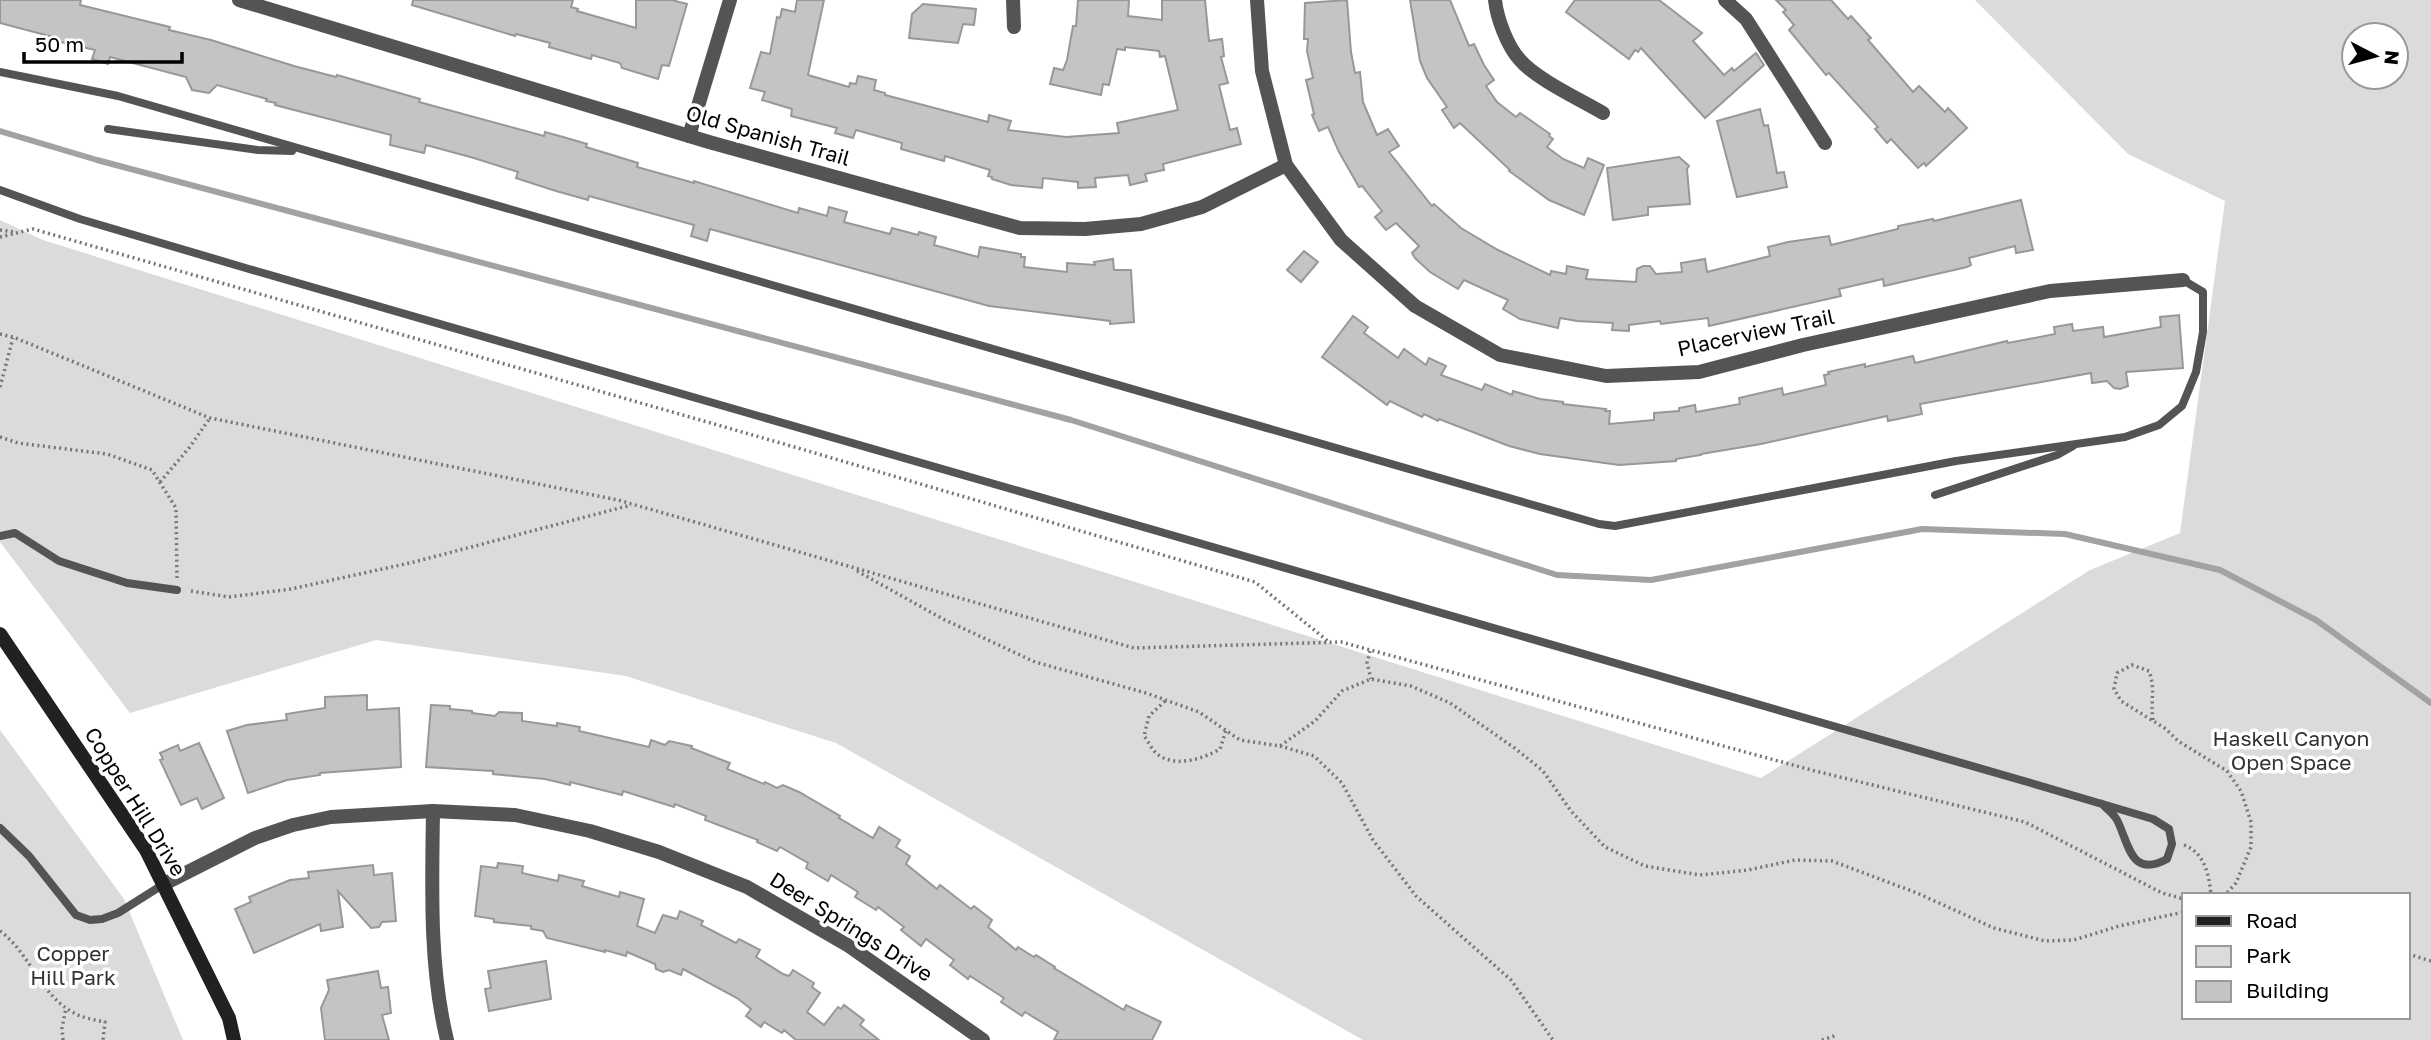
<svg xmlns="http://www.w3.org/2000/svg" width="2431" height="1040" font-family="'Golos Text',sans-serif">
<rect width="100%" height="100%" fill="#fff"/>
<g fill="#dbdbdb" fill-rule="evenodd">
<path d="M1975 0H2431V1040H1363L836 743 626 676 376 640 130 713 0 542V220L43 240 1761 778 2090 570 2180 533 2225 201 2128 154ZM2354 35H2396V77H2354ZM2184 895H2408V1017H2184Z"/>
<path d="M0 730 124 899 183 1040H0Z"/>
</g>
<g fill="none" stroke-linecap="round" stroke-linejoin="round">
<path stroke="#a2a2a2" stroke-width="6" d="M0 131 97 160 1071 420 1557 575 1651 580 1922 529 2065 534 2220 570 2316 620 2431 703"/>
</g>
<g fill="#c4c4c4" stroke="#989898" stroke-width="2">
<path d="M0 0H81L80 5 170 27 169 30 211 40 294 66 336 77 337 75 420 99 419 102 544 136 545 132 563 137 587 144 586 147 638 163 637 167 694 183V181L798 213 799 208 827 216 829 207 847 212 844 222 890 234 892 228 918 235 919 232 936 237 934 245 978 257 980 247 1021 254V257H1025L1024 267 1067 272V263L1095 265 1094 262 1113 259 1114 270H1131L1134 322 1110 324V321L989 306 710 229 707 241 691 236 694 225 589 196 588 200 556 191 516 178 518 172 474 158 426 145 424 153 390 145 391 135 275 105 276 103 266 101 267 99 217 85 209 93 192 90 186 77 110 57 108 64 92 59 95 50 52 40 53 37 0 23Z"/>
<path d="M413 0H573L571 7 578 9 577 11 636 28V0H672L687 4 669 66 662 65 658 79 622 68 620 63 592 55 591 59 549 47 550 43 516 34 515 36 412 5Z"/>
<path d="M797 0H824L808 75 849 87 850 83 856 84 858 76 876 80 874 90 885 93V95L988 122 989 115 1011 121 1008 130 1066 137 1119 133 1117 123 1178 110 1165 56 1160 57 1159 51 1125 47V50L1117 49 1109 85 1103 84 1101 95 1050 84 1054 68 1063 70 1067 60 1073 26H1076L1078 0H1129L1128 16 1162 20V0H1205L1209 41 1222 39 1224 56 1221 57 1228 83 1219 85 1230 130 1237 128 1241 144 1163 164 1164 170 1145 174 1147 181 1130 185 1128 175 1095 178 1096 187 1078 188V182L1043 178 1042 188 1011 185 992 179V177L988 176 990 170 945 156 944 161 901 149 902 143 856 130 853 138 835 133 837 128 791 116 792 109 762 100 765 92 750 88 761 52 770 54 777 17 780 18 782 9 795 12Z"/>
<path d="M1347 0 1351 52 1355 73 1360 72 1363 102 1377 135 1388 129 1399 146 1389 152 1432 206 1434 204 1461 228 1498 250 1550 275 1551 271 1566 274 1567 266 1588 270 1586 279 1636 282 1637 269 1643 266H1650L1656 274 1682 272 1681 263 1705 259 1707 272 1770 256 1768 247 1788 242 1829 236 1831 245 1898 229V226L1933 219 1934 221 2021 200 2033 250 2016 253 2015 246 1969 258 1971 265 1967 267 1884 286 1883 279 1839 289 1841 296 1709 326 1708 318 1661 324 1660 321 1629 325V331L1612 330 1613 323 1577 321 1560 318 1558 328 1520 319 1503 309 1508 300 1464 280 1458 289 1430 272 1415 258 1412 253 1419 246 1396 223 1386 230 1375 217 1382 211 1362 186 1359 187 1339 152 1328 127 1319 131 1312 115 1314 114 1306 80 1313 78 1307 51 1308 39H1304L1305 3Z"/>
<path d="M1410 0H1450L1469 46 1474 44 1484 65 1494 80 1486 86 1497 102 1516 117 1520 113 1550 134 1549 136 1553 139 1547 147 1563 159 1584 168 1588 158 1604 165 1584 215 1549 200 1509 171 1510 170 1460 123 1454 128 1442 110 1447 107 1427 78 1420 61Z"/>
<path d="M1575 0H1659L1702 33 1693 41 1724 75 1732 68 1734 71 1756 53 1764 65 1705 118 1641 48 1638 52 1635 50 1629 59 1566 12Z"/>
<path d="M1776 0H1831L1848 19 1851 16 1871 38 1868 40 1913 92 1919 86 1945 112 1948 108 1967 128 1926 166 1924 163 1918 168 1891 139 1887 143 1875 129 1878 127 1829 73 1826 75 1789 30 1794 25 1783 12 1786 10Z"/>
<path d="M923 4 976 9 974 25 963 24 958 43 909 38 912 14Z"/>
<path d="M1760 109 1764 126 1768 125 1777 173 1784 172 1787 187 1737 197 1717 121Z"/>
<path d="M1679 157 1689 166 1687 169 1690 204 1648 207V215L1613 220 1607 168Z"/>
<path d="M1304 251 1318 262 1301 282 1287 270Z"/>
<path d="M2179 315 2183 368 2126 372 2128 386 2120 389 2114 388 2107 381 2092 383 2091 373 1920 404 1922 414 1888 421 1887 416 1761 444 1701 454V455L1676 459V461L1619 465 1540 454 1509 446 1439 419 1438 421 1424 414 1422 417 1390 401 1387 405 1322 357 1353 316 1368 327 1364 333 1398 358 1404 349 1426 365 1429 358 1446 366 1441 375 1482 390 1485 384 1512 395 1513 391 1540 399 1563 402V404L1606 409 1605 411H1610L1609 424 1654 420V413L1679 411V408L1695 405 1696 412 1740 404 1739 398 1782 388 1783 395 1826 385 1824 375 1829 374 1828 372 1865 364V367L1869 366 1913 356 1915 363 2007 341 2008 343 2055 334 2054 327 2072 324 2073 331 2103 327 2104 337 2161 327 2160 317Z"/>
<path d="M367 695V710L399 708 401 767 320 773V775L287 780 248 793 227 731 247 725 287 720 286 714 325 708V697Z"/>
<path d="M431 705 450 706V709L472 711V713L495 716 499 712 522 713V721L557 726V723L580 727 579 731 649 747 651 740 665 745 669 741 692 746 691 748 730 763 727 769 764 784 765 782 777 788 783 785 799 792 840 816 839 818 873 838 879 827 900 840 896 847 910 856 906 864 937 889 940 885 971 909 974 906 992 920 988 927 1016 950 1018 947 1034 957 1036 955 1055 967 1054 968 1124 1010 1126 1005 1161 1022 1152 1040H1054L1058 1032 1025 1012 1022 1016 1001 1002 1004 998 970 976 968 979 950 965 954 960 926 939 921 946 901 930 904 927 878 907 876 910 855 897 858 892 831 875 828 881 806 868 808 863 780 847 777 851 757 842 758 840 705 820 706 816 675 804 674 807 623 791 622 795 570 782V785L545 779 493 774V771L426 767Z"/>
<path d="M199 743 224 798 202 809 197 798 181 805 160 760 163 759 160 753 178 745 180 751Z"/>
<path d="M498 863 523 866 522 873 558 881 559 875 584 881 582 886 619 897 620 892 644 899 637 926 655 933 663 915 677 919 680 911 703 921 701 925 736 943 739 939 760 950 756 957 783 974 789 976 793 970 814 983 812 987 820 993 807 1012 824 1025 838 1007 841 1009 844 1005 864 1020 860 1025 879 1040H796L784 1030 782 1033 764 1022 761 1027 746 1016 751 1009 737 998 683 969 681 975 669 970 663 972 656 969 655 964 627 952 626 956 605 950V952L547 938 543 931 531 929V926L494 922V919L475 916 481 866 497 868Z"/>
<path d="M373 865 374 875 392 873 396 921 382 922 379 927 371 928 338 891 343 927 321 931 320 924 254 953 235 909 251 902 249 897 290 880 309 878 308 872Z"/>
<path d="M546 961 551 999 489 1011 485 989 491 988 488 971Z"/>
<path d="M378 971 381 988 388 987 391 1013 382 1015 389 1040H325L321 1008 329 990 327 980Z"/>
</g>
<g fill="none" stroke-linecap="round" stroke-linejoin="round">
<g stroke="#767676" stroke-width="3.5" stroke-dasharray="2 3.5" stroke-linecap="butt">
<path d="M0 230 15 232"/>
<path d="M0 237 33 229 791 446 1255 582 1329 642"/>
<path d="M0 334 13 337 210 418 618 500 1134 648 1341 642 1815 771 2025 822 2162 893 2184 899"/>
<path d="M0 387 13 338"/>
<path d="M0 437 18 443 107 454 152 470 176 508 177 578"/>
<path d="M160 482 189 448 210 418"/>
<path d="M857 571 943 619 1035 662 1146 693 1199 712 1240 740 1280 746 1315 721 1342 691 1371 679 1411 686 1450 703 1516 749 1543 771 1571 811 1605 847 1645 866 1700 875 1748 870 1795 860 1832 861 1917 893 1994 928 2045 941 2074 940 2119 926 2184 912"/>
<path d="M191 591 229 597 291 589 414 562 631 505"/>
<path d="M1370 651 1367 663 1371 679"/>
<path d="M1165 701 1149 716 1144 736C1148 741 1152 750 1157 754 1175 768 1203 759 1220 749L1226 730"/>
<path d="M2153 720C2150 701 2156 690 2149 671L2132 665 2117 673 2114 689 2121 701 2166 729 2178 741 2227 771 2241 791 2251 822V847L2236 883 2225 895"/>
<path d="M1280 746 1314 756 1342 783 1373 840 1416 896 1511 980 1553 1040"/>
<path d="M2184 845C2205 853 2209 875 2211 895"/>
<path d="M0 931C30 953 40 995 74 1013 83 1018 95 1020 105 1022L103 1040"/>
<path d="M2408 954 2431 961"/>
<path d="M63 1040 62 1028 66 1008"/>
<path d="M1822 1040 1837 1035"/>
</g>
<g stroke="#545454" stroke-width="8">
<path d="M0 72 118 96 1599 524 1615 526 1956 461 2125 437 2159 425 2182 406 2196 372 2203 332V292L2183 280"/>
<path d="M108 129 258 150 292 151"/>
<path d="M0 190 80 219 249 269 2024 781 2153 819 2169 829 2172 844 2167 859C2130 879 2129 843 2117 820 2114 814 2107 809 2102 804"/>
<path d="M1935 495 2057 455 2073 446"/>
<path d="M0 536 15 533 59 561 127 583 177 590"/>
<path d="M0 828 29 856 76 915 90 920 102 919 118 913 164 884"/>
</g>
<g stroke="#545454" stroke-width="14">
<path d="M239 0 709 142 1020 228 1085 229 1141 224 1202 207 1286 165"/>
<path d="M1013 0 1014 27"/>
<path d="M1257 0 1262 71 1286 165 1341 240 1415 306 1500 355 1606 376 1699 372 1803 345 2050 291 2183 280"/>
<path d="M1495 0C1497 18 1507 46 1520 60 1536 79 1581 100 1603 113"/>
<path d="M1725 0 1746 19 1825 143"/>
<path d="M689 136 730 0"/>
<path d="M433 811C432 887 429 966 447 1040"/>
<path d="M164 884 255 838 293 825 331 817 433 811 515 815 590 831 659 852 747 887 849 946 983 1040"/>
</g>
<path stroke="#212121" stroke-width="14" d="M0 634 146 850 229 1018 234 1040"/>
</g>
<g text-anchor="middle" stroke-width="7" stroke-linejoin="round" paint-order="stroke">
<g font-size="21" fill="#000" stroke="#fff">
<text transform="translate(768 136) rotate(16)" y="7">Old Spanish Trail</text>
<text transform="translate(1756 333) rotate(-12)" y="7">Placerview Trail</text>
<text transform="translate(135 802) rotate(58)" y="7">Copper Hill Drive</text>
<text transform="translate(851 927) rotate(32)" y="7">Deer Springs Drive</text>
</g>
<g font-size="21" fill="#323232" stroke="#fff">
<text x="2291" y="746">Haskell Canyon<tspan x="2291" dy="24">Open Space</tspan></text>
<text x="73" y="961">Copper<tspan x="73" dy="24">Hill Park</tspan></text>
</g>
</g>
<rect x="2182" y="893" width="228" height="126" fill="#ffffff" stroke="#999999" stroke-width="2"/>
<rect x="2196" y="916" width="35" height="10" fill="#212121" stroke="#999999" stroke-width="2"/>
<text x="2246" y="928" font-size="21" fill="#000000">Road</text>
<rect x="2196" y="946" width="35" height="21" fill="#dbdbdb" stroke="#999999" stroke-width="2"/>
<text x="2246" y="963" font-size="21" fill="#000000">Park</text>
<rect x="2196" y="981" width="35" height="21" fill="#c4c4c4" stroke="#999999" stroke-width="2"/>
<text x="2246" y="998" font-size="21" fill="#000000">Building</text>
<g transform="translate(2375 56) rotate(96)"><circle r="33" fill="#ffffff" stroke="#999999" stroke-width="2"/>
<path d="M0-5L12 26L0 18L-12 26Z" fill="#000000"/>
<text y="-10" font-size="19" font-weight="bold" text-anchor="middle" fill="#000000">N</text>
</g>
<path d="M24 52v10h158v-10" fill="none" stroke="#000000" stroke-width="3.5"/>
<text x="35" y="52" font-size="21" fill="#000000" stroke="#ffffff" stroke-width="5" paint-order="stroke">50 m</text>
</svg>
